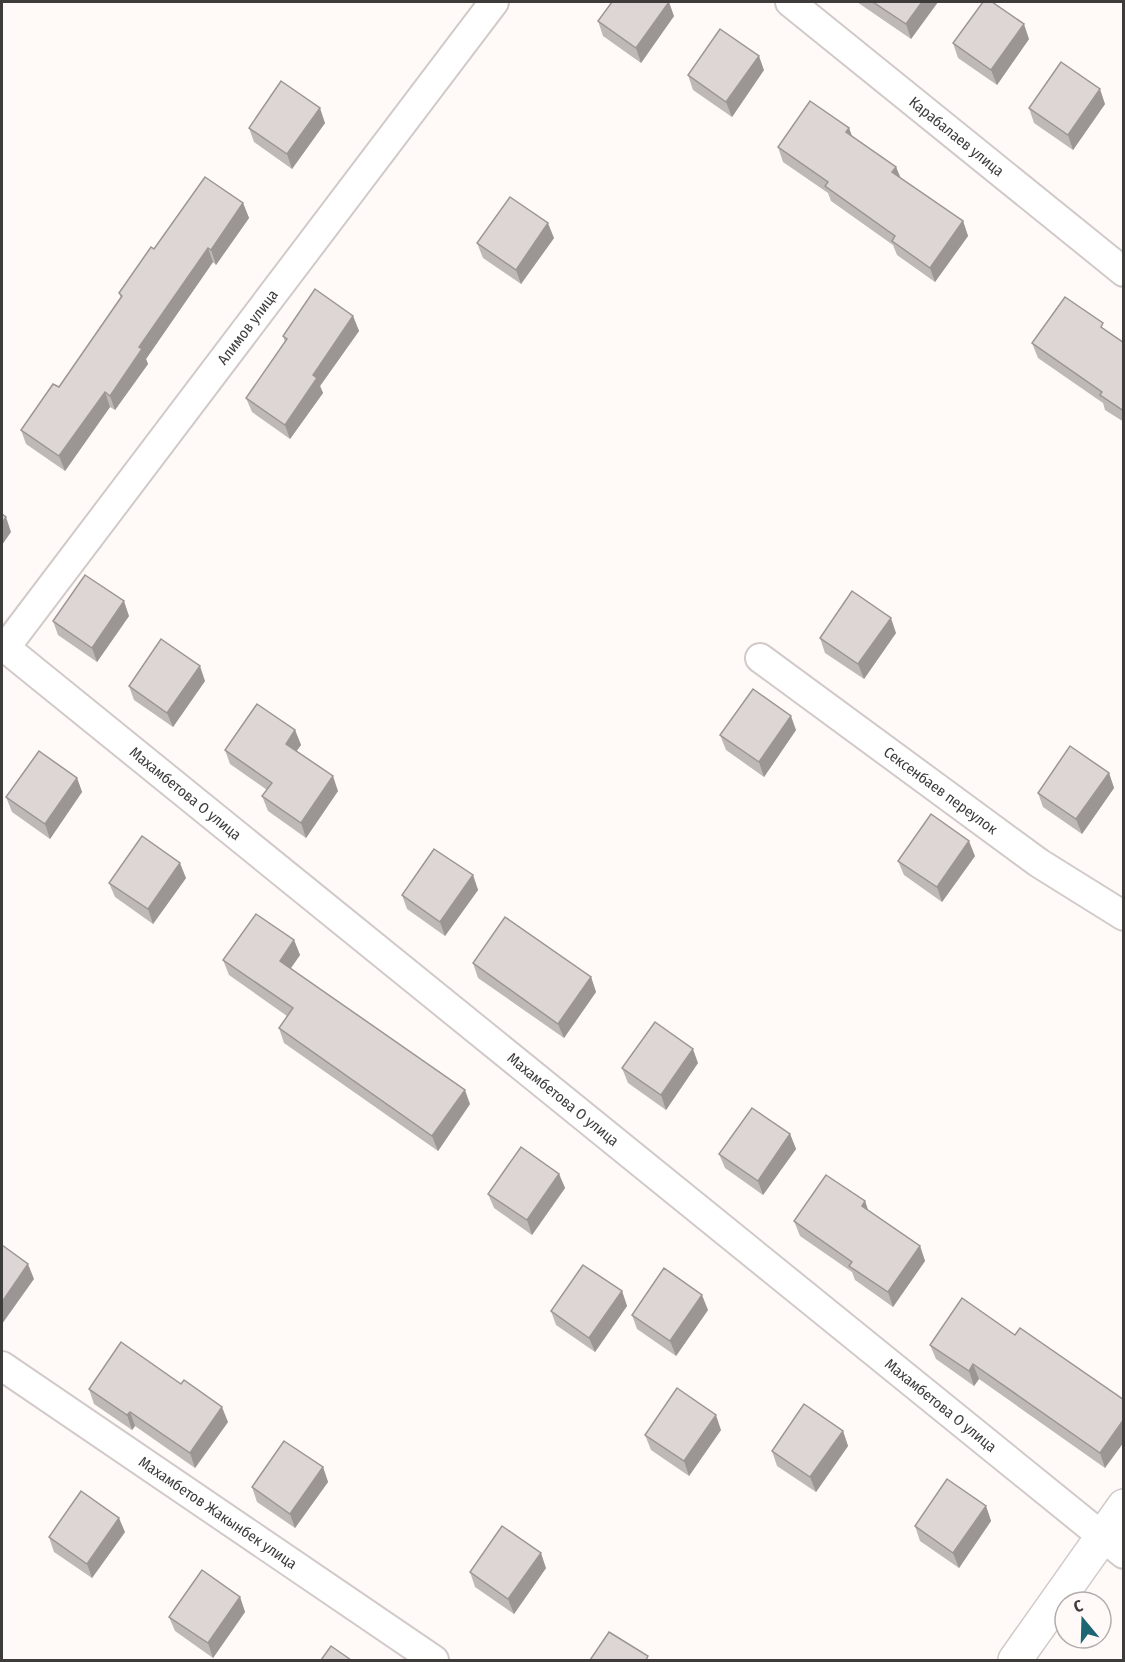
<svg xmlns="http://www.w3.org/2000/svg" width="1125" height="1662" font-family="'Fira Sans Condensed',sans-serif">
<rect width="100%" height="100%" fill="#fff9f8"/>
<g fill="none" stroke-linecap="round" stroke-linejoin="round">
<g stroke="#d1cac9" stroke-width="32">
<g id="minor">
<path id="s1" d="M790 2 1124 272"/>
<path id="s2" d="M2 645 1124 1554"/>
<path id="s3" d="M2 650 5 648 494 2"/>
<path id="s4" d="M760 658 1039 863 1124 916"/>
<path id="s5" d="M2 1366 434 1660"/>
</g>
</g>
<g stroke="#d1cac9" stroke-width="36">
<path id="tertiary" d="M1015 1660 1124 1506"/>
</g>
<use href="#minor" stroke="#fff" stroke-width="28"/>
<use href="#tertiary" stroke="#fff" stroke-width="33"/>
</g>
<g fill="#beb8b6">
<path d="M857 2H938L911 39Z"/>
<path d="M674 16 641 63 603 36 598 21Z"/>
<path d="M1029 39 997 85 958 58 953 43Z"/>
<path d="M764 70 732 117 693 90 688 75Z"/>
<path d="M1105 104 1073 150 1034 123 1029 108Z"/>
<path d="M325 123 292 169 254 142 249 128Z"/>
<path d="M849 128 852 136 896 167 900 178 963 221 968 236 935 282 897 255 893 245 831 201 828 193 783 162 778 147Z"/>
<path d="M243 203 249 218 216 265 213 262 146 359 148 364 115 410 110 407 65 471 26 444 21 430 59 387 121 298 119 293 154 249Z"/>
<path d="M554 238 521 284 483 258 477 243Z"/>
<path d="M353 316 359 331 320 386 323 393 290 439 252 412 246 398 285 342 283 336Z"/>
<path d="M1106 330 1124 343V422L1105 410 1103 403 1038 358 1032 343Z"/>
<path d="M129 616 97 662 58 635 53 621Z"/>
<path d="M896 633 864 679 825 653 820 638Z"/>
<path d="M205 681 173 727 134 700 129 686Z"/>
<path d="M295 730 301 745 296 751 338 791 306 838 268 811 262 796 267 790 230 764 225 750Z"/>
<path d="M796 730 764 777 726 750 720 735Z"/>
<path d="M1109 773 1114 788 1082 834 1043 807 1038 793Z"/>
<path d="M77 778 82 792 50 839 12 812 6 797Z"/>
<path d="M975 856 942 902 904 875 898 861Z"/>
<path d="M473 875 478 890 445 936 407 909 402 895Z"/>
<path d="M186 878 153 924 115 897 109 883Z"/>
<path d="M294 940 300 955 291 968 470 1104 438 1151 284 1043 279 1028 287 1016 229 975 223 960Z"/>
<path d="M473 963 591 977 596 992 564 1038 478 978Z"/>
<path d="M698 1063 666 1110 628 1083 622 1068Z"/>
<path d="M790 1134 796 1149 763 1195 725 1168 719 1154Z"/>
<path d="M559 1174 565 1188 532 1235 494 1208 488 1194Z"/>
<path d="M865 1201 868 1210 920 1246 925 1261 893 1307 855 1280 852 1272 800 1236 794 1221Z"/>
<path d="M622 1291 627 1306 595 1352 556 1325 551 1311Z"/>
<path d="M708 1310 676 1356 637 1329 632 1315Z"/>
<path d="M1015 1335 1124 1400 1105 1468 979 1379 974 1386 936 1359 930 1345Z"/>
<path d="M89 1389 228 1422 195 1468 135 1426 132 1430 94 1404Z"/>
<path d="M721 1430 689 1476 651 1450 645 1435Z"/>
<path d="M843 1431 848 1446 816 1492 777 1466 772 1451Z"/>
<path d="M323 1467 328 1482 295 1528 257 1502 252 1487Z"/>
<path d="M986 1506 991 1521 959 1568 920 1541 915 1526Z"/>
<path d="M125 1532 92 1578 54 1552 49 1537Z"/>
<path d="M546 1568 514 1614 475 1587 470 1572Z"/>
<path d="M240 1597 245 1612 213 1658 175 1631 169 1617Z"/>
</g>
<g fill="#9b9694">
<path d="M669 2 674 16 641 63 636 48Z"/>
<path d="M922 2H938L911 39 906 24Z"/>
<path d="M1024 24 1029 39 997 85 991 70Z"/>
<path d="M759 56 764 70 732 117 726 102Z"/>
<path d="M1100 89 1105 104 1073 150 1068 135Z"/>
<path d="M320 108 325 123 292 169 287 154Z"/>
<path d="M849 128 854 142 846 132Z"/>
<path d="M896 167 902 181 892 172Z"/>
<path d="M243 203 249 218 216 265 211 250Z"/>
<path d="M963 221 968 236 935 282 930 268Z"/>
<path d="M548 223 554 238 521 284 516 270Z"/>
<path d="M208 248 213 262 146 359 148 364 115 410 110 396 139 347Z"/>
<path d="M353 316 359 331 320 386 323 393 290 439 285 425 313 375Z"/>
<path d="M105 392 110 407 65 471 59 456Z"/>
<path d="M6 517 11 532 2 545V523Z"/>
<path d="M124 601 129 616 97 662 92 648Z"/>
<path d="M891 618 896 633 864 679 858 664Z"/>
<path d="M200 666 205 681 173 727 167 713Z"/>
<path d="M791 716 796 730 764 777 759 762Z"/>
<path d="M295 730 301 745 291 759 286 744Z"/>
<path d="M1109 773 1114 788 1082 834 1076 819Z"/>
<path d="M333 776 338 791 306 838 301 823Z"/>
<path d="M77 778 82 792 50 839 45 824Z"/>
<path d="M969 841 975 856 942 902 937 887Z"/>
<path d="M180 863 186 878 153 924 148 909Z"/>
<path d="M473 875 478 890 445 936 440 922Z"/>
<path d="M294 940 300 955 286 975 280 961Z"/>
<path d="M591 977 596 992 564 1038 558 1024Z"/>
<path d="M693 1049 698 1063 666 1110 661 1095Z"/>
<path d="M465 1090 470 1104 438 1151 432 1136Z"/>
<path d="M790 1134 796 1149 763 1195 758 1181Z"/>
<path d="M559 1174 565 1188 532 1235 527 1220Z"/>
<path d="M865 1201 870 1216 862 1206Z"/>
<path d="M920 1246 925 1261 893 1307 888 1292Z"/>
<path d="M28 1264 34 1279 2 1324V1302Z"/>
<path d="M622 1291 627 1306 595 1352 589 1338Z"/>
<path d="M702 1295 708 1310 676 1356 670 1341Z"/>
<path d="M973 1364 979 1379 974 1386 969 1371Z"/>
<path d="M222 1407 228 1422 195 1468 190 1453Z"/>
<path d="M130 1412 135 1426 132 1430 127 1415Z"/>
<path d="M716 1415 721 1430 689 1476 684 1461Z"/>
<path d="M1124 1419V1442L1105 1468 1100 1453Z"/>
<path d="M843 1431 848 1446 816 1492 810 1477Z"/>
<path d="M323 1467 328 1482 295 1528 290 1514Z"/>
<path d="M986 1506 991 1521 959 1568 953 1553Z"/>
<path d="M119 1518 125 1532 92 1578 87 1564Z"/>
<path d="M541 1553 546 1568 514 1614 508 1599Z"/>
<path d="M240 1597 245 1612 213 1658 208 1643Z"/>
</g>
<g fill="#ddd6d4" stroke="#9b9694" stroke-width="1.5">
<path d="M612 2H669L636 48 598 21Z"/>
<path d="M873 2H922L906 24Z"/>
<path d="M983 2H992L1024 24 991 70 953 43Z"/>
<path d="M720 29 759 56 726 102 688 75Z"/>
<path d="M1061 62 1100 89 1068 135 1029 108Z"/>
<path d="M281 81 320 108 287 154 249 128Z"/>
<path d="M810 101 849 128 846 132 896 167 892 172 963 221 930 268 892 241 895 236 825 186 828 182 778 147Z"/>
<path d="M205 177 243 203 211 250 208 248 139 347 142 349 110 396 105 392 59 456 21 430 53 384 59 387 122 296 119 293 151 247 154 249Z"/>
<path d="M510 197 548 223 516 270 477 243Z"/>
<path d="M315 289 353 316 313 375 317 378 285 425 246 398 287 339 283 336Z"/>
<path d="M1065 297 1103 323 1101 327 1124 343V411L1100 395 1102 392 1032 343Z"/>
<path d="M2 514 6 517 2 523Z"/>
<path d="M85 575 124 601 92 648 53 621Z"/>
<path d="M852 591 891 618 858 664 820 638Z"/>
<path d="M161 639 200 666 167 713 129 686Z"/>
<path d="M753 689 791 716 759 762 720 735Z"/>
<path d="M257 704 295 730 286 744 333 776 301 823 262 796 272 783 225 750Z"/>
<path d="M1070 746 1109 773 1076 819 1038 793Z"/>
<path d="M39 751 77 778 45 824 6 797Z"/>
<path d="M931 814 969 841 937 887 898 861Z"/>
<path d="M142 836 180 863 148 909 109 883Z"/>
<path d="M434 849 473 875 440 922 402 895Z"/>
<path d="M256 914 294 940 280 961 465 1090 432 1136 279 1028 293 1008 223 960Z"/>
<path d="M505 917 591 977 558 1024 473 963Z"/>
<path d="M655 1022 693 1049 661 1095 622 1068Z"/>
<path d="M752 1108 790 1134 758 1181 719 1154Z"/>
<path d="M521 1147 559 1174 527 1220 488 1194Z"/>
<path d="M826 1175 865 1201 862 1206 920 1246 888 1292 849 1266 852 1262 794 1221Z"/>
<path d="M2 1245 28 1264 2 1302Z"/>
<path d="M583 1265 622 1291 589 1338 551 1311Z"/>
<path d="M664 1268 702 1295 670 1341 632 1315Z"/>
<path d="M962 1298 1015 1335 1020 1328 1124 1400V1419L1100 1453 973 1364 969 1371 930 1345Z"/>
<path d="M121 1342 181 1384 184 1380 222 1407 190 1453 130 1412 127 1415 89 1389Z"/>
<path d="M677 1388 716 1415 684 1461 645 1435Z"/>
<path d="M804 1404 843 1431 810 1477 772 1451Z"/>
<path d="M284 1441 323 1467 290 1514 252 1487Z"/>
<path d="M947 1479 986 1506 953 1553 915 1526Z"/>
<path d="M81 1491 119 1518 87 1564 49 1537Z"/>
<path d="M502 1526 541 1553 508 1599 470 1572Z"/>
<path d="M202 1570 240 1597 208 1643 169 1617Z"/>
<path d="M609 1632 648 1656 646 1660H590Z"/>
<path d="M331 1646 351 1660H321Z"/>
</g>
<g text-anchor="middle" stroke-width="5" stroke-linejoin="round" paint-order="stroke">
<g font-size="15" fill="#3e3c3b" stroke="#fff9f8">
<text dy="5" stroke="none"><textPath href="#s1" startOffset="214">Карабалаев улица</textPath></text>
<text dy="5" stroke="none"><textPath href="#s3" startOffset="406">Алимов улица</textPath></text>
<text dy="5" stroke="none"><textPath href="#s4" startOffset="224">Сексенбаев переулок</textPath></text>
<text dy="5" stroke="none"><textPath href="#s2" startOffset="236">Махамбетова О улица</textPath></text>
<text dy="5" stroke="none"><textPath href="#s2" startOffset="722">Махамбетова О улица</textPath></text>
<text dy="5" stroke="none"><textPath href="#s2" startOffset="1208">Махамбетова О улица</textPath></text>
<text dy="5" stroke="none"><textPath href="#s5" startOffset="261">Махамбетов Жакынбек улица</textPath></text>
</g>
</g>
<rect width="1125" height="1662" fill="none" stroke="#3e3c3b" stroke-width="6"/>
<g transform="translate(1083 1620) rotate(341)"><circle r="28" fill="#fff9f8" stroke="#b2adac" stroke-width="1.5"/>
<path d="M0-4.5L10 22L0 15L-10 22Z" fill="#1c6572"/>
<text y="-9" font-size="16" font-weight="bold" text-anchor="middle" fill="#3e3c3b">С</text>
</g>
</svg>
